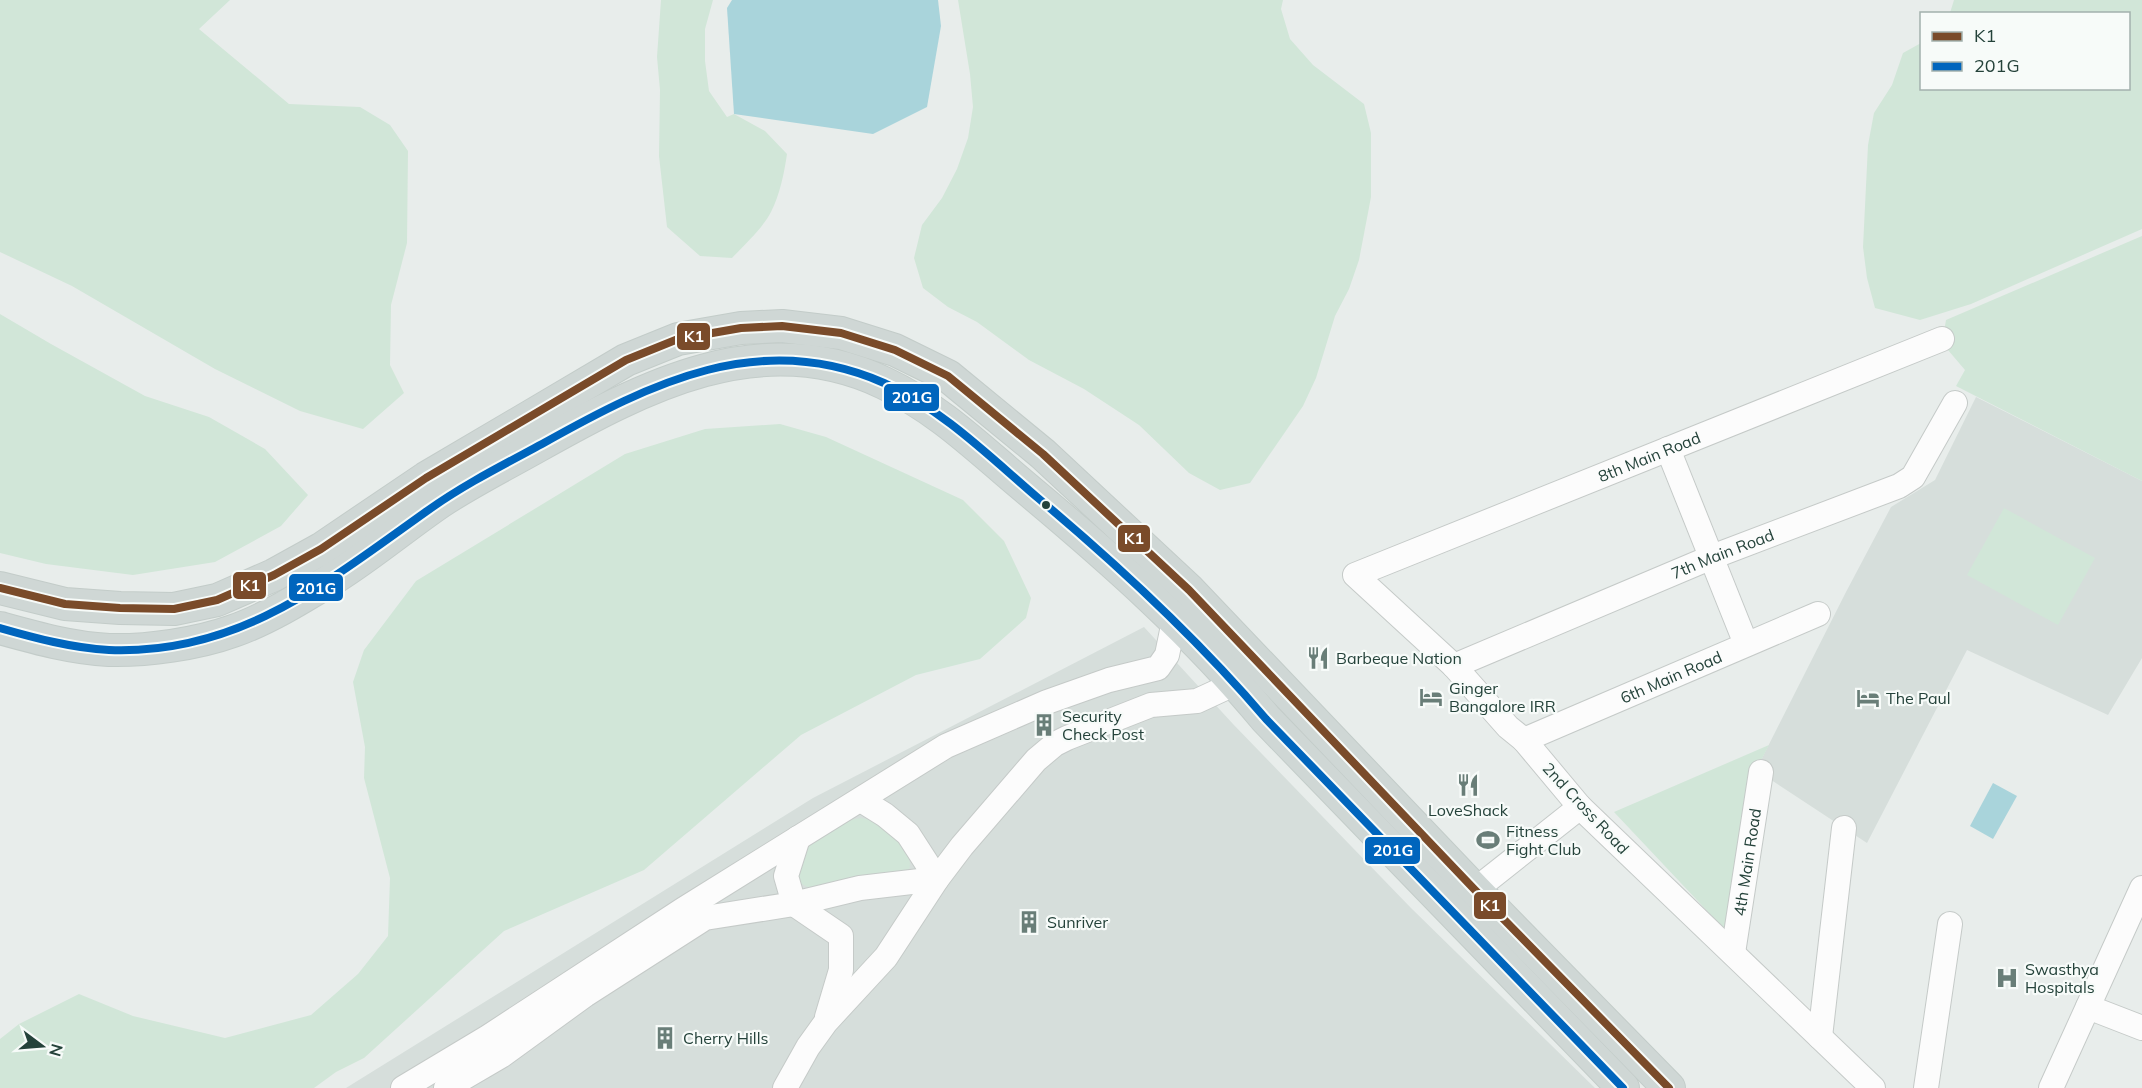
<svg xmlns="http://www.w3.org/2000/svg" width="2142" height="1088" font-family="Mulish,sans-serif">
<rect width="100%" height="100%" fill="#e8edeb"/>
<g fill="#d6dedb">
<path d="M1976 397 2142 481V658L2108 715 1967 650 1867 843 1756 770 1846 592 1891 507 1935 480Z"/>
<path d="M1144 627 1233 724 1411 908 1595 1088H346L813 798Z"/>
</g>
<g fill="#d1e6d8">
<path d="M0 0H230L199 29 289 104 360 107 390 125 408 151 407 243 391 305 390 365 404 393 363 429 300 411 215 369 72 286 0 252Z"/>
<path d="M661 0H713L705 29V61L709 91 727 117 734 114 765 131 787 154C784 174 780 194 771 212 762 229 745 244 732 258L700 256 667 227 659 156 660 90 657 57Z"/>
<path d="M958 0H1283L1281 9 1290 39 1313 65 1364 104 1371 133V197L1359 260 1349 289 1335 316 1316 378 1303 406 1250 483 1220 490 1189 473 1139 425 1084 389 1029 360 977 322 948 307 923 288 914 258 922 225 942 198 957 169 968 138 973 107 970 74Z"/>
<path d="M1954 0H2142V229L1971 304 1920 320 1875 308 1867 278 1863 247 1868 145 1874 113 1892 85 1903 53 1921 43 1922 88H2128V14L1950 13Z"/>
<path d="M2142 236V481L1956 386 1965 370 1942 343 1946 320Z"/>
<path d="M0 314 51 344 145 396 209 417 265 449 308 495 281 526 215 562 133 575 46 564 0 553Z"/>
<path d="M780 424 826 437 963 500 1004 541 1031 598 1026 618 980 659 916 675 801 735 644 870 504 931 364 1058 336 1072 314 1088H0V1039L19 1024 79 994 133 1016 225 1038 311 1015 358 974 388 936 390 878 364 778 365 747 353 682 364 650 416 581 625 454 705 429Z"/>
<path d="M2004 508 2095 558 2058 625 1967 575Z"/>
<path d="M1769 745 1756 770 1728 933 1614 812Z"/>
<path d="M861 818C871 820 882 822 889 828 900 836 917 861 907 874L811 889 800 883 796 878 807 844 850 820Z"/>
</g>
<g fill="#a9d4db">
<path d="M732 0H938L941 26 927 107 873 134 734 114 727 8Z"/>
<path d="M1993 783 2017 796 1993 839 1970 826Z"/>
</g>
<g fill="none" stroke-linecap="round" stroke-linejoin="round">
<g stroke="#c5cac8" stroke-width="26">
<g id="minor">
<path d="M1668 449 1746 644"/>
<path id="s1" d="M1454 666 1712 557 1899 486 1913 477 1955 403"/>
<path id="s2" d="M1524 740 1818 614"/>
<path d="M798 838 786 876 794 904 841 936V970L827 1017"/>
<path d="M1475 890 1580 807"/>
<path id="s3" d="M1733 953 1761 772"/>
<path d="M2088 1007 2142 1028"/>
<path d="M1820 1037 1844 828"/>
<path d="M403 1088 488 1037 684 909 946 746 1047 702 1109 680 1158 668 1167 655 1174 621"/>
<path d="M446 1088 501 1056 585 995 705 918 794 904 860 888 937 879 908 834 885 815 861 800"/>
<path d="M785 1088 808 1047 826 1022 886 957 937 879 962 846 1036 760 1055 744 1067 738 1151 705 1197 701 1236 683"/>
<path id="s4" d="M1873 1088 1580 807 1524 740 1508 727 1454 666 1355 575 1942 339"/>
<path d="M1926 1088 1950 924"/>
<path d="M2051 1088 2142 888"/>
</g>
</g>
<g stroke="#c3ccc9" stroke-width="34">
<g id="major">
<path d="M0 588 65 604 120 608 174 609 217 600 274 575 321 549 426 478 626 360 678 339 741 328 782 326 841 333 895 350 948 376 1043 454 1189 590 1475 890 1669 1088"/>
<path d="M0 628C36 638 71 648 109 650 147 651 197 644 233 631 268 619 306 595 337 576 373 553 405 526 440 502 470 482 504 465 536 447 643 387 761 324 884 383 941 410 979 449 1026 488 1111 559 1196 634 1266 719L1623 1088"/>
</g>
</g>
<use href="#minor" stroke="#fcfcfc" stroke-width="24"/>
<use href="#major" stroke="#cfd7d5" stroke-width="32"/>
<g stroke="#f7fbf9" stroke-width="12">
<path id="bus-1" d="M0 588 65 604 120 608 174 609 217 600 274 575 321 549 426 478 626 360 678 339 741 328 782 326 841 333 895 350 948 376 1043 454 1189 590 1475 890 1669 1088"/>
</g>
<g stroke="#f7fbf9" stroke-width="12">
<path id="bus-2" d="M0 628C35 638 72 648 109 650 239 655 327 582 427 511 463 485 503 465 542 444 651 383 760 328 884 383 942 409 990 457 1038 498 1119 566 1197 638 1266 719L1623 1088"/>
</g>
<use href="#bus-1" stroke="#7a4b2a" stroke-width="8"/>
<use href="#bus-2" stroke="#0065bd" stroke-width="8"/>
</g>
<defs>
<g id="restaurant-bare" transform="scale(1.8)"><path d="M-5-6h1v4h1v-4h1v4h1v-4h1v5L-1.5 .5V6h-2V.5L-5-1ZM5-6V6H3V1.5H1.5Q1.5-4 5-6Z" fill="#697e78" stroke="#f7fbf9" stroke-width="2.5" paint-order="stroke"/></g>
<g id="hotel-bare" transform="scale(1.8)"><path d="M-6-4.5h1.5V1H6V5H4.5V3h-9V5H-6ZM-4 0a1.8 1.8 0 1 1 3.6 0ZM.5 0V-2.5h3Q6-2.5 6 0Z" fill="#697e78" stroke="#f7fbf9" stroke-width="2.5" paint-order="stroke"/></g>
<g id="building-bare" transform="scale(1.8)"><path d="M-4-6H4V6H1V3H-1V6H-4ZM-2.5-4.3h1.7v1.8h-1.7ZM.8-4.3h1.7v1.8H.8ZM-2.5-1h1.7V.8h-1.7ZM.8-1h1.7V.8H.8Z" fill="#697e78" stroke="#f7fbf9" stroke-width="2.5" paint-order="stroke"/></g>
<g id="stadium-bare" transform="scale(1.8)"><path d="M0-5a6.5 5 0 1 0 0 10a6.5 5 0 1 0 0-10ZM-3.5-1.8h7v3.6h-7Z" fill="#697e78" stroke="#f7fbf9" stroke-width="2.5" paint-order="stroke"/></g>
<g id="hospital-bare" transform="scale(1.8)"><path d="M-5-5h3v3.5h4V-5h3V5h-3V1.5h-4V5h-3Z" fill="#697e78" stroke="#f7fbf9" stroke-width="2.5" paint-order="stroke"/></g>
</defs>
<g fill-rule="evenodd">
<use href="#restaurant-bare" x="1318" y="658"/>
<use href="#hotel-bare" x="1431" y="697"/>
<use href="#hotel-bare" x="1868" y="698"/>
<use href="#building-bare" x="1044" y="725"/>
<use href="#restaurant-bare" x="1468" y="785"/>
<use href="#stadium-bare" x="1488" y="840"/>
<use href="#building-bare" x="1029" y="922"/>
<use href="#hospital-bare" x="2007" y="978"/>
<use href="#building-bare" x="665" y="1038"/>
</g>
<circle fill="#24423a" stroke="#f7fbf9" stroke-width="2" cx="1046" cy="505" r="5"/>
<g text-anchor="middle" stroke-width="4.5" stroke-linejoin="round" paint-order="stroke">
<g font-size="16" fill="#24423a" stroke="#f7fbf9">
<text dy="6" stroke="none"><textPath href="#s4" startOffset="1047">8th Main Road</textPath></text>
<text dy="6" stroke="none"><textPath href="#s1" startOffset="291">7th Main Road</textPath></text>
<text dy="6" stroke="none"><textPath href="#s2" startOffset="160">6th Main Road</textPath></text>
<text transform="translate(1586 808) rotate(47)" y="6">2nd Cross Road</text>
<text dy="6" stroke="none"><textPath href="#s3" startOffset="92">4th Main Road</textPath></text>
</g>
<g font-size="16" fill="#24423a" stroke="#f7fbf9" text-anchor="start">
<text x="1336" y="664">Barbeque Nation</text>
<text x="1449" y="694">Ginger<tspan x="1449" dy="18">Bangalore IRR</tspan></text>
<text x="1886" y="704">The Paul</text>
<text x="1062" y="722">Security<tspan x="1062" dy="18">Check Post</tspan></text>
<text x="1468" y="816" text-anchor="middle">LoveShack</text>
<text x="1506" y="837">Fitness<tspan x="1506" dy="18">Fight Club</tspan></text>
<text x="1047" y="928">Sunriver</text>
<text x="2025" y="975">Swasthya<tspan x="2025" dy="18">Hospitals</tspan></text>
<text x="683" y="1044">Cherry Hills</text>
</g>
</g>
<g stroke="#f7fbf9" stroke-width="2">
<rect x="676" y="322" width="35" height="29" rx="6" fill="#7a4b2a"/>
<rect x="883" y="383" width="57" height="29" rx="6" fill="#0065bd"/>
<rect x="1117" y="524" width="34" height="29" rx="6" fill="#7a4b2a"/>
<rect x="232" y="571" width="35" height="29" rx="6" fill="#7a4b2a"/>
<rect x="288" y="573" width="56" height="29" rx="6" fill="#0065bd"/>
<rect x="1364" y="836" width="57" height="29" rx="6" fill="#0065bd"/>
<rect x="1473" y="891" width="34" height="29" rx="6" fill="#7a4b2a"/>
</g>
<g font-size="16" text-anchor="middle" font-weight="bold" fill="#fff">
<text x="694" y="342">K1</text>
<text x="912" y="403">201G</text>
<text x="1134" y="544">K1</text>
<text x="250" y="591">K1</text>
<text x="316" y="594">201G</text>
<text x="1393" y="856">201G</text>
<text x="1490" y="911">K1</text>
</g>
<rect x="1920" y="12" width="210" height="78" fill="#f7fbf9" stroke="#a3b1ad" stroke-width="1.5"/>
<rect x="1932" y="32" width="30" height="9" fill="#7a4b2a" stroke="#a3b1ad" stroke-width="1.5"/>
<text x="1974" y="42" font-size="18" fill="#24423a">K1</text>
<rect x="1932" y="62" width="30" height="9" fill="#0065bd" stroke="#a3b1ad" stroke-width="1.5"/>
<text x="1974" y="72" font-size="18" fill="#24423a">201G</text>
<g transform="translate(42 1046) rotate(106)" stroke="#f7fbf9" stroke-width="4.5" paint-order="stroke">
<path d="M0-4.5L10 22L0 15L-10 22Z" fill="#24423a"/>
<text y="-9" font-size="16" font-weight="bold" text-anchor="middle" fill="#24423a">N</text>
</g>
</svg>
